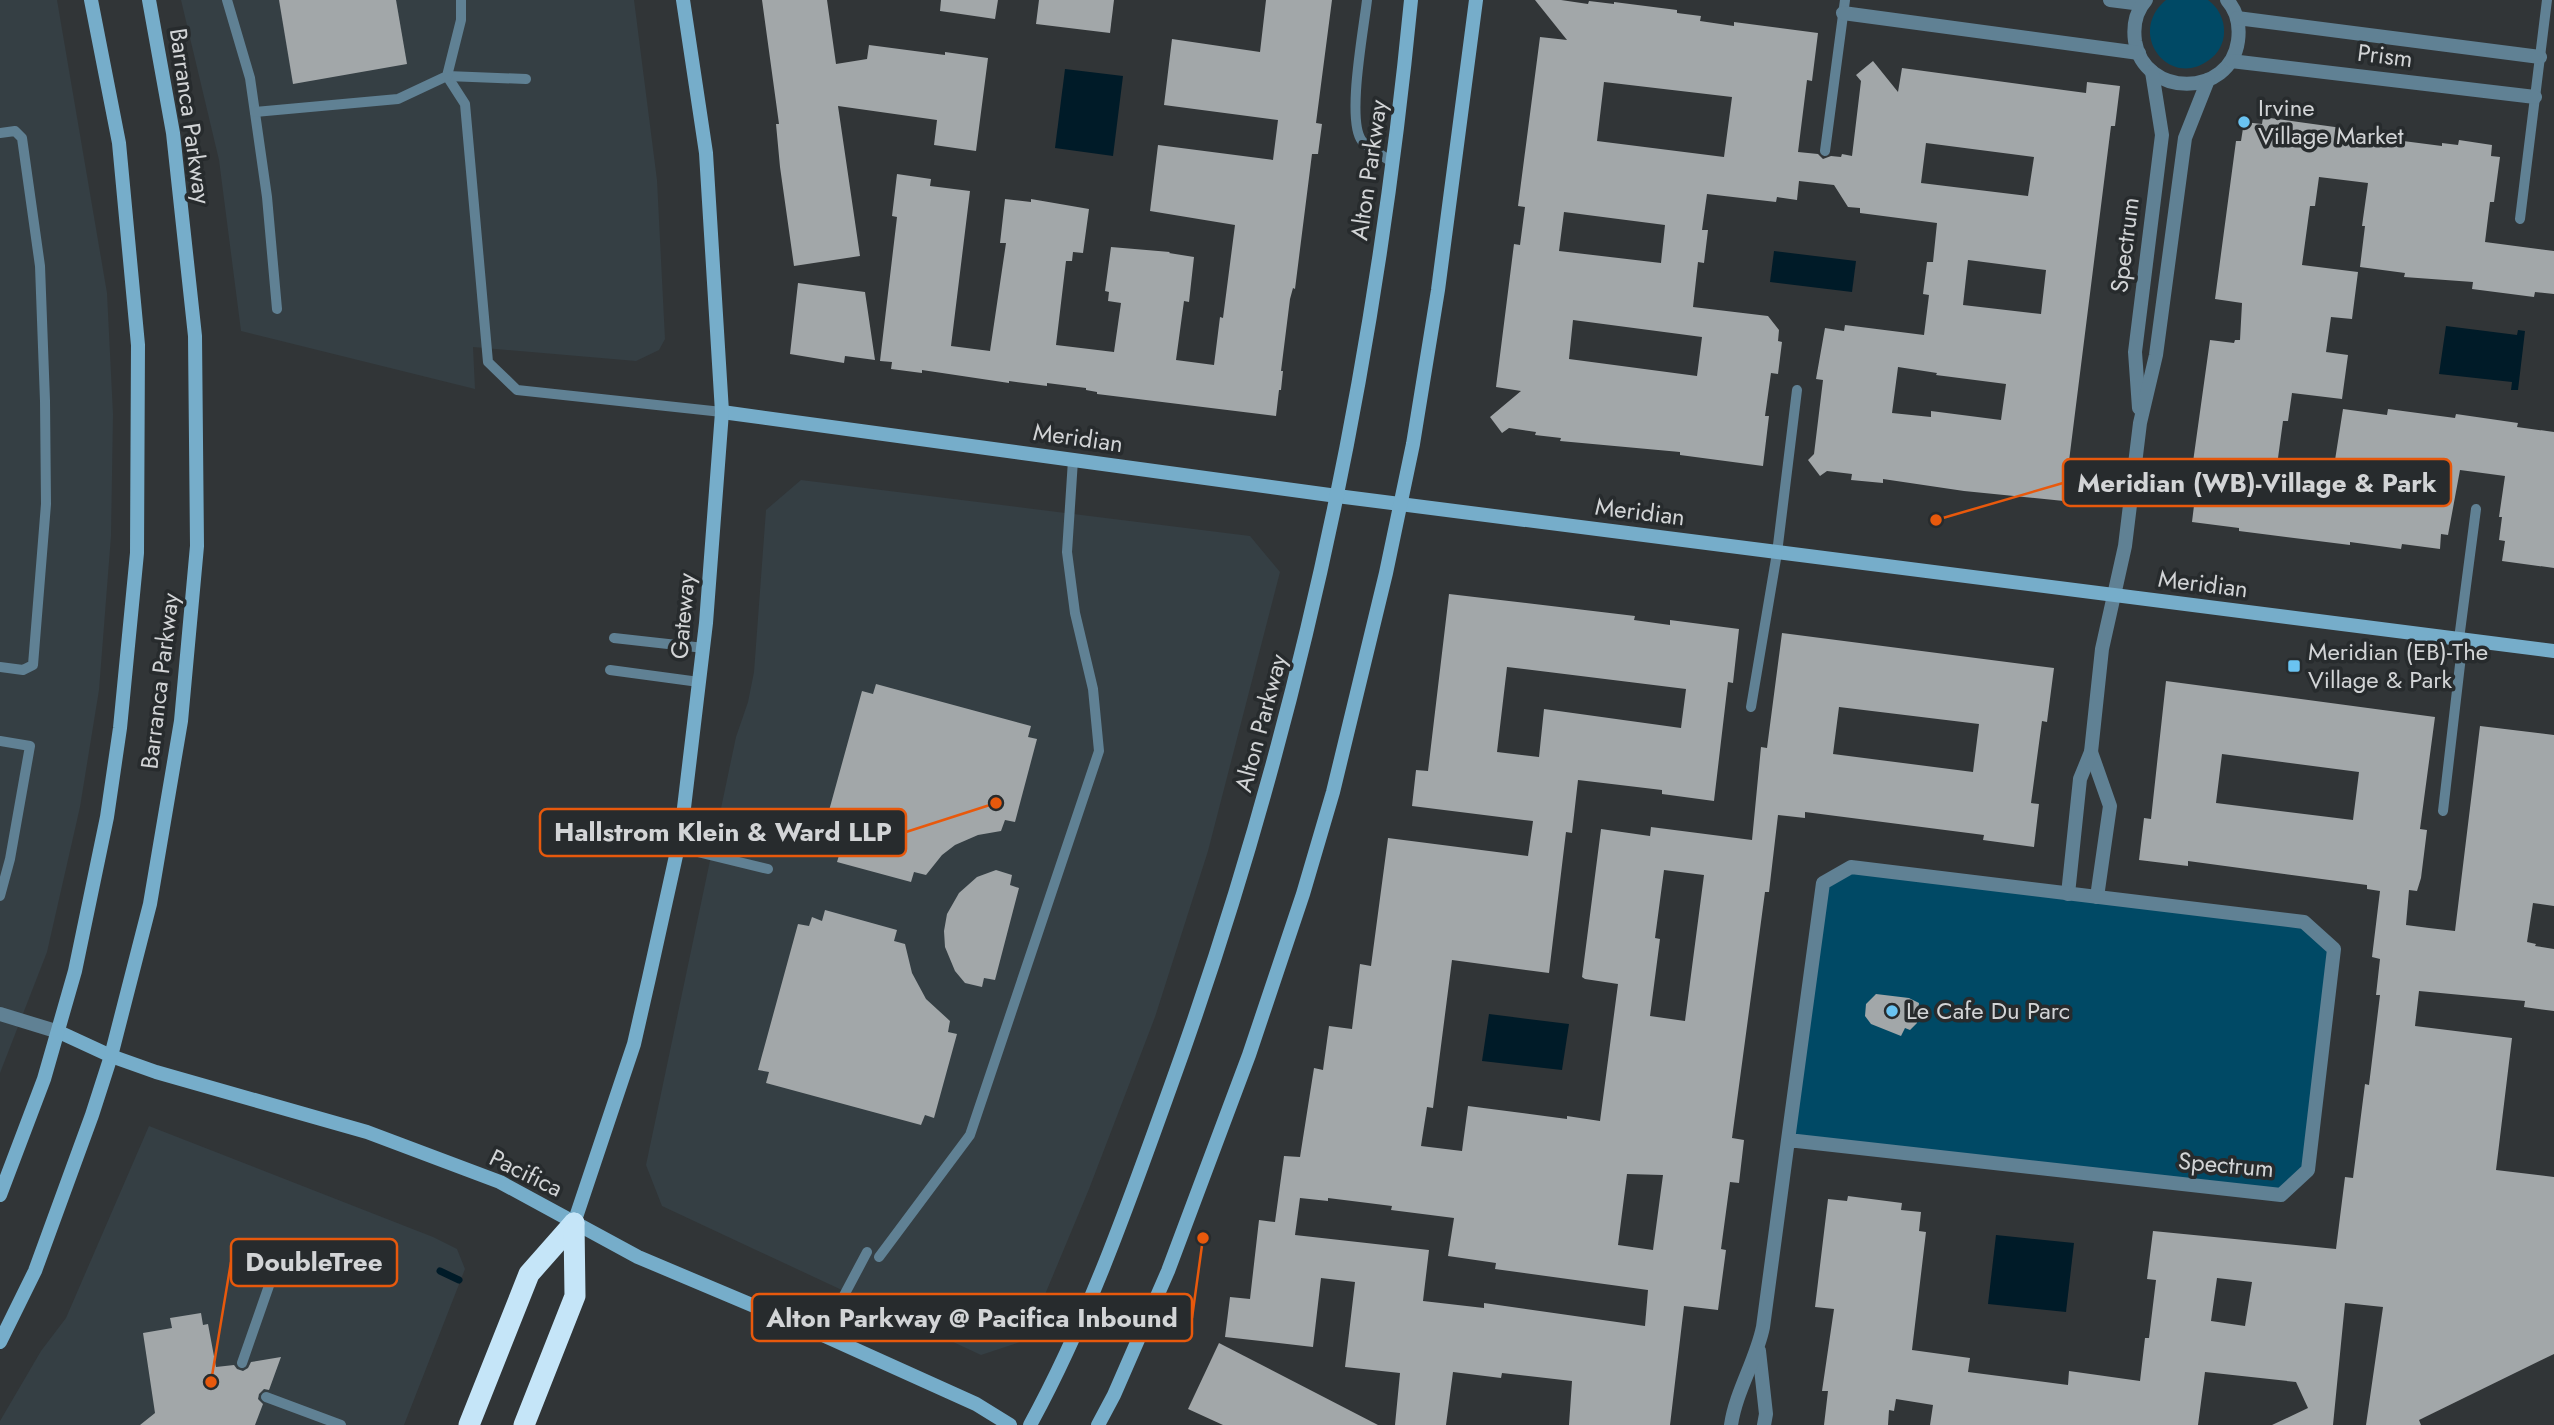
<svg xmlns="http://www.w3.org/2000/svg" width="2554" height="1425" font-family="Jost,sans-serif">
<rect width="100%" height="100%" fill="#313537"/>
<g fill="#353f44">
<path d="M0 0H57L107 293 113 414 111 536 99 690 80 807 47 952 0 1073Z"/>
<path d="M181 0H634L657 180 665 339 659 350 636 361 473 347 475 389 241 331 219 160Z"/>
<path d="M801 480 1250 536 1280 572 1208 851 1155 1017 1089 1189 1026 1340 981 1355 662 1206 646 1165 736 737 748 702 754 672 766 510Z"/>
<path d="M149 1126 433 1237 457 1249 465 1269 404 1425H0V1421L41 1351 66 1318Z"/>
</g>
<g fill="#004965">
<path d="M2166 0H2208C2218 7 2225 20 2224 33 2224 43 2218 54 2209 60 2169 90 2126 33 2166 0Z"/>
<path d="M1851 867 2304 922 2334 949 2308 1170 2281 1195 1788 1140 1823 883Z"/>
</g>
<g fill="#001b28">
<path d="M1065 69 1123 76 1113 156 1055 148Z"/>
<path d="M1774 251 1856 261 1852 292 1770 282Z"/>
<path d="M2446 326 2517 335 2518 330 2525 331 2518 390H2511L2512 382 2439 374Z"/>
<path d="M1489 1014 1569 1024 1562 1070 1482 1061Z"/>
<path d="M1996 1235 2074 1243 2066 1312 1988 1304Z"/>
</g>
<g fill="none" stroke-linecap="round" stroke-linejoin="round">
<path stroke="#001b28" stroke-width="7" d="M440 1271 459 1280"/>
</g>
<g fill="#a2a7a9" fill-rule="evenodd">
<path d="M279 0H396L407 64 293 84Z"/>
<path d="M762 0H827L836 64 867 59 869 45 945 55V52L988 58 976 151 934 145 937 120 838 106 860 256 794 266 780 167 776 124H779Z"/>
<path d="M941 0H998L995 19 940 11Z"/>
<path d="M1039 0H1114L1110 33 1036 24Z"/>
<path d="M1266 0H1332L1316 123 1322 124 1318 154H1312L1295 289 1293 288 1290 299 1281 371H1283L1281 390H1279L1276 416 1097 394V392L1086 390V388L1047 383V386L1009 381V383L922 370V373L891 369 892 362 880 361 897 217 892 216 897 174 931 179 930 186 970 191 951 346 990 351 1006 243H1000L1005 199 1031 202V199L1089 209 1083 253 1073 252 1072 261H1066L1056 345 1114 352 1121 303 1108 301 1109 292 1105 291 1111 247 1170 252 1169 253 1194 257 1189 302 1184 301 1176 360 1214 365 1220 317 1223 318 1235 225 1150 211 1158 145 1273 160 1278 120 1164 105 1172 39 1260 52Z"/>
<path d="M1535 0H1561L1588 4 1589 1 1614 4V2L1677 10V13L1701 16 1700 21 1734 26V22L1818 33 1812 81 1807 80 1798 152 1818 154 1823 159 1831 156 1841 157 1842 154 1852 156 1861 81 1856 75 1873 61 1898 92 1902 68 2086 93 2087 82 2120 86 2115 126H2111L2064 501 1964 491 1883 479V483L1851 480 1852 474 1827 471 1820 476 1808 460 1814 454 1823 380 1816 379 1825 328 1844 331 1845 325 1924 335 1929 295 1923 294 1927 262H1933L1937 223 1860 213V208L1848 207 1834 185 1799 181 1797 200 1777 197 1776 202 1707 194 1702 230H1708L1704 263 1698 262 1693 307 1768 316 1779 330 1778 341 1782 342 1778 374 1771 373 1765 416H1769L1763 466 1680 455V452L1560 441 1561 438 1535 435 1536 432 1509 428 1502 433 1490 417 1521 391 1496 387 1514 244 1520 245 1525 207 1518 206 1540 37 1567 40ZM1604 82 1732 97 1724 157 1597 141ZM1926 143 2034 157 2028 196 1921 183ZM1564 212 1665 225 1661 263 1559 251ZM1968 260 2046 270 2041 314 1963 305ZM1573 320 1702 337 1697 376 1569 359ZM1898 367 1937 373 1936 375 2006 384 2001 420 1931 411V417L1892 413Z"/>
<path d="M2263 117 2342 128 2341 133 2442 146V143L2458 145 2459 140 2492 145 2491 156 2500 157 2494 202H2490L2485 242 2554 251V294L2535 292 2534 297 2472 289 2473 282 2404 277 2405 273 2360 267 2365 226H2362L2368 183 2319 177 2315 206H2310L2302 265 2358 272 2352 319 2331 317 2326 352 2348 355 2342 399 2292 393 2288 421H2283L2278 458 2283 459 2280 485 2330 492 2343 409 2387 415 2388 409 2455 418 2456 414 2518 423 2517 427 2554 432V568L2502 561 2505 541 2499 540 2502 517H2499L2505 476 2460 470 2448 535 2441 534 2440 549 2402 544 2401 549 2350 542V545L2239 531V528L2192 522 2196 489 2192 488 2195 463 2193 462 2210 340 2234 343 2235 340H2240L2242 303 2215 299 2236 141H2241L2244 122 2262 124Z"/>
<path d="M798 283 865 292 875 360 845 356 844 363 790 354Z"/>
<path d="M1449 594 1635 616 1634 620 1670 625V620L1739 629 1733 683 1728 682 1714 801 1662 794V790L1578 780 1572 833 1566 832 1549 973 1452 960 1433 1108 1427 1107 1421 1146 1462 1151 1468 1106 1567 1119V1116L1600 1121 1618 984 1585 979 1582 977 1601 829 1650 836 1651 827 1752 840 1761 747 1767 748 1782 633 2054 668 2047 722 2042 721 2031 803 2039 804 2034 847 1983 840 1984 835 1805 812V818L1778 815 1769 892H1765L1732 1138 1744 1140 1739 1183 1730 1182 1721 1249 1726 1250 1718 1310 1684 1306 1670 1425H1569L1572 1381 1502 1373 1501 1378 1453 1372 1446 1425H1395L1400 1373 1345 1367 1355 1282 1321 1278 1313 1347 1225 1337 1230 1297 1250 1299 1259 1220 1275 1222 1284 1156 1300 1157 1314 1068 1323 1070 1329 1026 1352 1029 1360 964 1371 966 1388 838 1528 856 1533 821 1412 806 1416 770 1428 771ZM1507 667 1686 689 1681 728 1544 709 1539 757 1497 752ZM1839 707 1979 724 1973 772 1833 754ZM1664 870 1704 875 1685 1021 1650 1016 1660 939 1655 938ZM1627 1174 1663 1175 1653 1250 1618 1245ZM1300 1198 1328 1201V1198L1392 1206 1391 1210 1454 1218 1448 1256 1496 1263 1495 1269 1648 1290 1645 1326 1484 1303V1308L1423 1301 1429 1250 1295 1235Z"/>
<path d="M2166 681 2435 717 2420 829 2427 830 2421 878 2417 891 2409 890 2406 925 2429 928 2455 931 2480 726 2554 735V906L2533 903 2527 942 2536 944 2535 946 2554 949V1011L2524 1007 2525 1001 2419 991 2415 1026 2512 1038 2496 1170 2554 1177V1354L2419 1420 2421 1425H2366L2383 1307 2345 1303 2333 1425H2272L2308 1408 2296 1382 2205 1372 2198 1425H1930L1933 1405 1896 1399 1894 1411 1889 1410 1888 1425H1824L1828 1391H1822L1834 1309 1815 1307 1828 1199 1847 1201 1848 1196 1902 1203 1901 1210 1921 1212 1919 1231 1926 1232 1912 1350 1970 1358 1968 1372 2068 1385 2069 1371 2140 1381 2145 1338H2149L2156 1280 2147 1279 2153 1231 2336 1249 2345 1177 2353 1178 2365 1084 2369 1085 2380 995H2376L2380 959 2372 957 2380 891 2367 889V885L2188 861V866L2139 860 2144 818 2151 819ZM2222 754 2359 772 2353 820 2216 803ZM2217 1278 2252 1282 2245 1326 2211 1321Z"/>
<path d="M876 684 1031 726 1028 737 1037 739 1015 822 1005 820 1001 831 978 835 955 845 942 855 926 875 914 872 911 882 837 862 840 852 830 849 833 839 822 836 862 691 873 694Z"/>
<path d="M996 870 1012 875 1010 885 1019 888 995 980 984 978 982 987 965 983 955 971 945 947 944 931 947 914 959 893 977 877Z"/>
<path d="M825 910 897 930 894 941 905 944 912 973 926 999 950 1021 948 1032 957 1034 934 1118 925 1115 921 1125 766 1083 769 1072 758 1070 798 924 809 926 812 917 822 921Z"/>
<path d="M1876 994 1909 998 1919 1003 1917 1023 1910 1030 1905 1028 1901 1036 1871 1024 1865 1016 1866 1004Z"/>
<path d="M201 1313 203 1325 208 1324 216 1367 234 1365 237 1369 243 1371 248 1368 251 1362 281 1357 269 1390 264 1389 259 1394 258 1399 263 1404 255 1425H140L155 1413 143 1333 172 1328 170 1318Z"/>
<path d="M1219 1343 1378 1425H1223L1188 1409Z"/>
</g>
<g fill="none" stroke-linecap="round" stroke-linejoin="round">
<g stroke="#608194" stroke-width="10">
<path d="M227 0 250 78 267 197 277 309"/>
<path d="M1367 0C1364 28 1346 121 1362 141 1369 149 1384 156 1393 163"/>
<path d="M447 76 465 104 488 362 517 390 722 412"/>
<path d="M447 76 526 79"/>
<path d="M255 112 398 99 447 76 461 20V0"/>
<path d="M0 133 15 131 22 138 40 266 45 401 46 504 33 665 23 670 0 667"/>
<path d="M1825 151 1845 0"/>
<path d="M2520 219 2547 0"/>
<path d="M614 638 704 648"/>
<path d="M2459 639 2476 509"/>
<path d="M610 670 699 682"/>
<path d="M1751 707 1777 553 1797 390"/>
<path d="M0 741 30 746 10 859 0 896"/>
<path d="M2443 811 2463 639"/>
<path d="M677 847 768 869"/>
<path d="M879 1257 970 1135 1099 751 1093 689 1075 613 1067 552 1073 460"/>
<path d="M823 1335 867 1252"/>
<path d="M242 1363 272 1277"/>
<path d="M266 1397 341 1425"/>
</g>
<g stroke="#608194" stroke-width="14">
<path d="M2110 0 2142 4"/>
<path d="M2146 0C2136 11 2133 26 2135 41 2144 98 2230 98 2238 41 2240 26 2237 11 2227 0"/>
<path d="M1843 13 2139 53"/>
<path d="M2237 18 2540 57"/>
<path d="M2231 61 2535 97"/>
<path d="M2139 408 2135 352 2162 135 2152 72"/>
<path d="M2091 752 2110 806 2097 897"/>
<path d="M2068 894 2080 779 2091 752 2102 649 2125 546 2140 423 2156 355 2185 138 2208 80"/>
<path d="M0 1014 59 1032"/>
<path d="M1759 1351 1766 1414 1764 1425"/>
<path d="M1731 1425C1736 1391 1756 1361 1763 1327L1788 1140 1823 883 1851 867 2304 922 2334 949 2308 1170 2281 1195 1788 1140"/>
</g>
<g stroke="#76adca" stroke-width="14">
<path d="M722 412 1337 496 2554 651"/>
<path d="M59 1032 111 1056 156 1072 367 1132 500 1182 638 1257 823 1335 976 1404 1010 1425"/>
<path d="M0 1195 44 1079 75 971 107 817 120 728 137 553 138 345 119 143 91 0"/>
<path d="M574 1223 634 1044 649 978 681 833 706 623 722 412 706 153 683 0"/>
<path d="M0 1342 35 1271 92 1115 111 1056 150 904 181 721 197 546 195 336 173 133 149 0"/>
<path d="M1030 1425C1088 1319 1129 1202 1170 1088 1298 735 1375 373 1411 0"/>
<path d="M1098 1425 1114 1395 1168 1271 1249 1055 1303 894 1333 792 1386 573 1413 444 1438 290 1476 0"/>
</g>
<g stroke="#c5e5f8" stroke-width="21">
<path d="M469 1425 529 1274 574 1223"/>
<path d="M524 1425 575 1296 574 1223"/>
</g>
</g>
<g fill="#6ac3f1" stroke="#272b2d" stroke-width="2.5">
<circle cx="2244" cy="122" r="7"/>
<rect x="2287" y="659" width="14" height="14" rx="3.5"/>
<circle cx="1892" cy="1011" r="7"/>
</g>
<g text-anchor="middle" stroke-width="7" stroke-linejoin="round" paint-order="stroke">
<g font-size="24" fill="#d2d4d6" stroke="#272b2d">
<text transform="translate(2385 56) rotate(7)" y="8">Prism</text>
<text transform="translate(190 116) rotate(82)" y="8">Barranca Parkway</text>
<text transform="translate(1369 170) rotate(-82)" y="8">Alton Parkway</text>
<text transform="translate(2125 245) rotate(-83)" y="8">Spectrum</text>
<text transform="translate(1078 438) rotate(8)" y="8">Meridian</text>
<text transform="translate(1640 512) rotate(7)" y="8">Meridian</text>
<text transform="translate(2203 584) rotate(7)" y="8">Meridian</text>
<text transform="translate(683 616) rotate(-85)" y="8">Gateway</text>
<text transform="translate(160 681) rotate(-83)" y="8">Barranca Parkway</text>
<text transform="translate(1261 723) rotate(-75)" y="8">Alton Parkway</text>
<text transform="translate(2226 1165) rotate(5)" y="8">Spectrum</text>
<text transform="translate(526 1173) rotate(26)" y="8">Pacifica</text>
</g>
<g font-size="24" fill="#d2d4d6" stroke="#272b2d" text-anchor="start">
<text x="2258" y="116">Irvine<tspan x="2258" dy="28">Village Market</tspan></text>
<text x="2308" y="660">Meridian (EB)-The<tspan x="2308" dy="28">Village &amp; Park</tspan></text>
<text x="1906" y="1019">Le Cafe Du Parc</text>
</g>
</g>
<path fill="none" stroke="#e8590c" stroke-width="2.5" d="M1936 520L2063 483M996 803L906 832M211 1382L231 1262M1203 1238L1192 1318"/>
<g fill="#e8590c" stroke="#272b2d" stroke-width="2.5">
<circle cx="1936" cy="520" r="7"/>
<circle cx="996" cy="803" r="7"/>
<circle cx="211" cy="1382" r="7"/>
<circle cx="1203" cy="1238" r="7"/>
</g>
<g fill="#272b2d" stroke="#e8590c" stroke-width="2.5">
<rect x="2063" y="459" width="388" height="47" rx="7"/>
<rect x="540" y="809" width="366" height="47" rx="7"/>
<rect x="231" y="1239" width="166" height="47" rx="7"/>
<rect x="752" y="1294" width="440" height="47" rx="7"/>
</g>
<g font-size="26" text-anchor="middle" font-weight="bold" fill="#d2d4d6">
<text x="2257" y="492">Meridian (WB)-Village &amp; Park</text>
<text x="723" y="841">Hallstrom Klein &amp; Ward LLP</text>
<text x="314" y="1271">DoubleTree</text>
<text x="972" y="1327">Alton Parkway @ Pacifica Inbound</text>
</g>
</svg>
